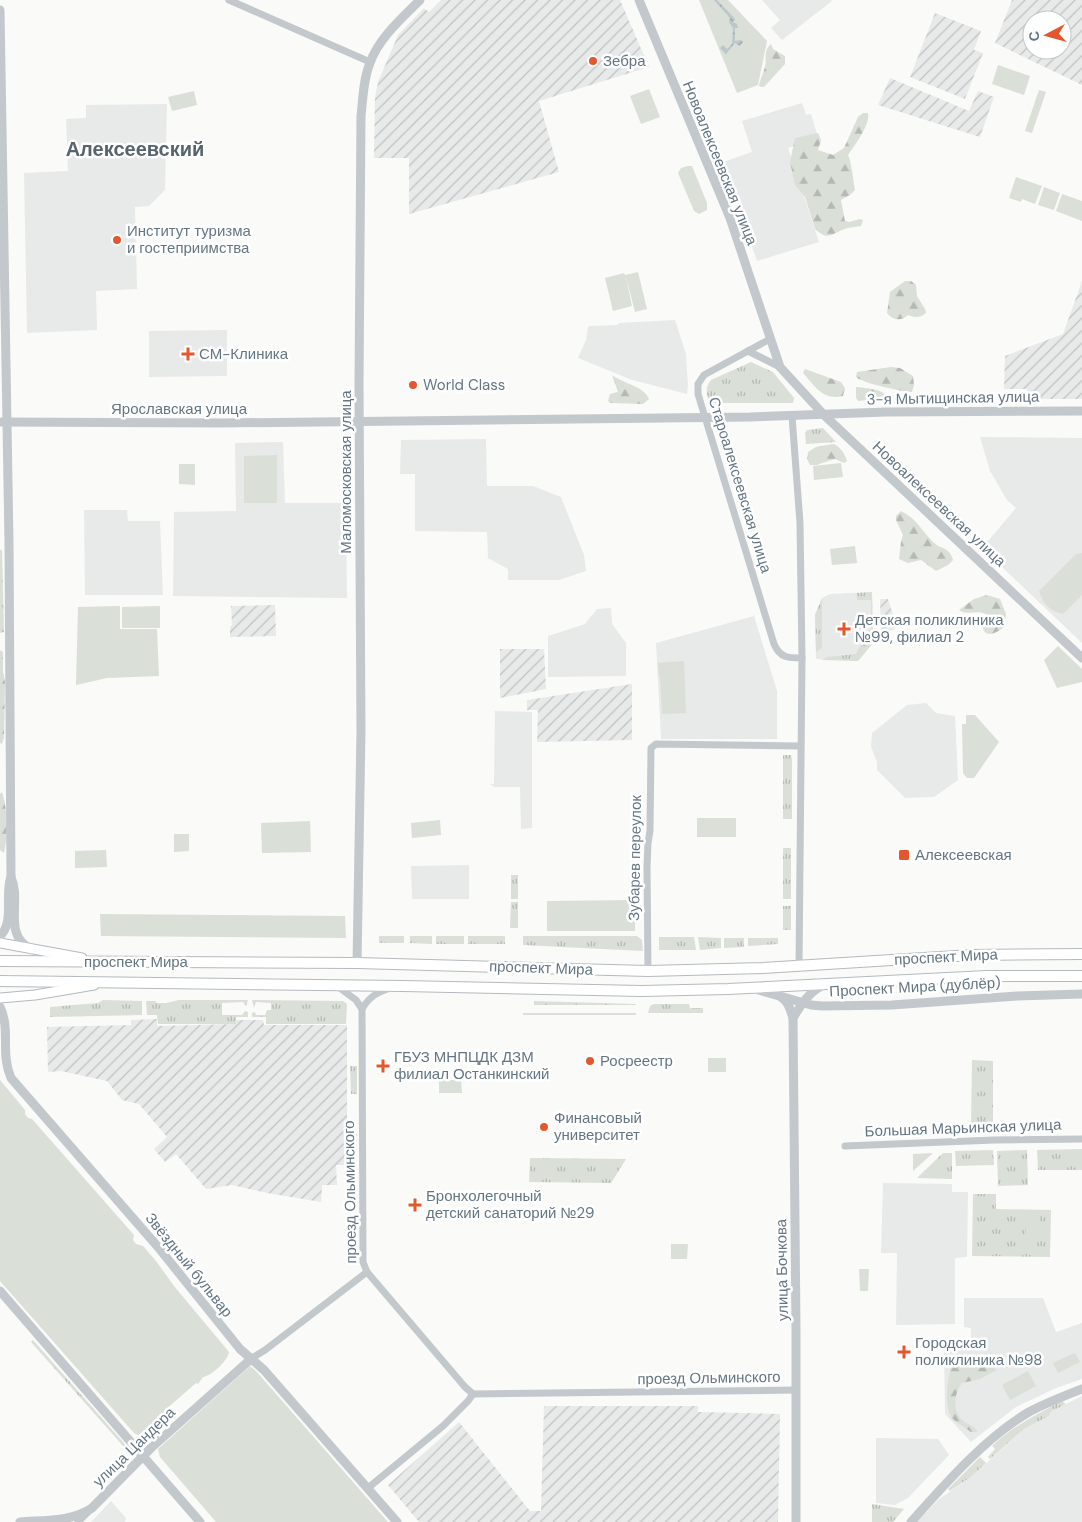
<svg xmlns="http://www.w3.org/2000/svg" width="1082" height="1522" font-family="'DM Sans',sans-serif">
<defs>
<pattern id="industrial-furrows" width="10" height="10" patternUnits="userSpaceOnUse" patternTransform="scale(1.25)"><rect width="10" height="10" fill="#e8e9e9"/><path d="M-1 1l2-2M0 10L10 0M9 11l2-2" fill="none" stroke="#c0c1c2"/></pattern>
<pattern id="grass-tufts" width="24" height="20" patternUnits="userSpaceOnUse" patternTransform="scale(1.25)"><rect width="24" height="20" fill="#dadfd7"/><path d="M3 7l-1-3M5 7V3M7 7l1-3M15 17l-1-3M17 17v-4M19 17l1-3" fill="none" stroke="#b4b9b4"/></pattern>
<pattern id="forest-firs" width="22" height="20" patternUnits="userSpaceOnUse" patternTransform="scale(1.25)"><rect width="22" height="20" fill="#dadfd7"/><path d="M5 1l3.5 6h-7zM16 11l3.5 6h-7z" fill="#b4b9b4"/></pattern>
<pattern id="water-waves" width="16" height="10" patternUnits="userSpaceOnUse" patternTransform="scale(1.25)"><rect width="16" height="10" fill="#bbc7cb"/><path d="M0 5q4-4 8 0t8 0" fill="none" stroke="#9ca6aa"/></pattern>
</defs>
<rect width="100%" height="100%" fill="#fafaf8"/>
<g fill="#e8e9e9">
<path d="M762 0H831L832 1 782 40 771 28 780 20Z"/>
<path d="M802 103 806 115 811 114 818 137 788 148 819 242 757 261 723 162 752 152 742 121Z"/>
<path d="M167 104 165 190 149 206 135 207 137 289 96 291 97 330 27 333 24 173 68 171 66 119 86 118V105Z"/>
<path d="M675 320 686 354 688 386 687 394 632 380 578 358 586 340 588 327 590 326 617 325 619 323Z"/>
<path d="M227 330V376L149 377V331Z"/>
<path d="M980 437 1082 438V643L982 548 1016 508 1007 500 990 471Z"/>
<path d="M486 439 487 486H533L561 497 584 555 586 571 559 580H508V569L488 558 487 532 415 531V474H400L401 440Z"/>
<path d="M283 442 285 503H346L347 598 173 596 174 512 236 511 235 443Z"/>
<path d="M84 510H127L128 521H160L163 595H85Z"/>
<path d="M872 592 873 643 858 661 816 659 815 615 822 598 830 594Z"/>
<path d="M611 608 612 624 626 643V676L548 677V636L585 624 597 609Z"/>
<path d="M754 616 777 691V739H661L656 643Z"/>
<path d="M926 703 936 713 955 716 958 780 934 797 905 798 877 770V762L871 747 872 733 907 705Z"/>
<path d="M495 711 532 712V828L521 829 520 787H494L490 784H494Z"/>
<path d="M469 865V899H412L411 866Z"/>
<path d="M883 1183 952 1184V1192H968L967 1257 955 1258V1324L896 1325 897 1253H881Z"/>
<path d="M964 1298H1043L1056 1332 1082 1323V1379L1056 1388 1016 1407 971 1442 945 1414 944 1350 971 1349V1328L964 1327Z"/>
<path d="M1082 1396V1522H916L938 1500 972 1476 1024 1429 1049 1416 1052 1411Z"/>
<path d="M876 1438 938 1439 949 1455 908 1498 895 1505 876 1503Z"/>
<path d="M111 1501 126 1518 125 1522H91Z"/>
</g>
<g fill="url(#industrial-furrows)" fill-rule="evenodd">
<path d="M441 0H620L649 67 539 101 559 172 409 214V158H374L375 97 378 82 398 35 424 8 429 12Z"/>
<path d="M1012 0H1082V85L995 43ZM1032 20H1062V50H1032Z"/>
<path d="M935 13 981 31 974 50 983 53 965 99 910 77Z"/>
<path d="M890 78 969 111 978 91 994 97 980 137 878 105Z"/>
<path d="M1082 281V399H1028L1027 389H1004L1005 356 1063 334Z"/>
<path d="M880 599H888L896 624 894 630 881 631Z"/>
<path d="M275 605 276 636 230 637V627L232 625 231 606Z"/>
<path d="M500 649H544L546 689 500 698Z"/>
<path d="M632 684V740L537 742 538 710H527V700Z"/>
<path d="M157 1019V1026L236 1024V1020H263L264 1025H347V1165H336L337 1185H322L321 1202 267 1193 232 1185 206 1189 176 1154 165 1162 154 1149 167 1137 139 1104 122 1100 107 1081 61 1071 48 1072 47 1027 131 1025V1020Z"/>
<path d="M544 1406H698V1412L780 1414 778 1522H419L388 1485 459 1422 530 1511H541Z"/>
</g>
<g fill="url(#grass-tufts)">
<path d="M751 362 773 372 794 398 793 403H710C706 395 705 387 711 380Z"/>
<path d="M823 428 836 442 806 444 805 433 807 430Z"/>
<path d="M0 550H2L4 632 0 633Z"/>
<path d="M872 592 873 643 858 661 822 660 827 657 856 654 859 648 864 643H871V600H857V593Z"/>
<path d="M822 598V648L816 652 815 615Z"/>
<path d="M783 755H791L792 759V819H783Z"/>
<rect x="783" y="848" width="8" height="51"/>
<rect x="511" y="875" width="7" height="24"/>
<path d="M511 902H518V928H510Z"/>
<rect x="783" y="906" width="8" height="24"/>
<rect x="379" y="936" width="25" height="7"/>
<path d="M410 936H432V944L410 943Z"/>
<rect x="436" y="936" width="28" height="8"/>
<rect x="468" y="936" width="37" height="8"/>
<path d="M523 936H637L642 940 643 951 523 945Z"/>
<path d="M659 937H694L696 950H659Z"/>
<path d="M698 937 721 938V948L700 950Z"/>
<path d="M724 938H744V947L724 948Z"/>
<path d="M748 938H778V944L748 946Z"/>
<path d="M103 1000 142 1001V1015L50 1017V1007L98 1003Z"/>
<path d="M179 1000H248L246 1006 243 1002 222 1003V1015H242L245 1011 248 1012V1017H236V1024H158L157 1015H147L146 1001H156V1003H166Z"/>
<path d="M252 1000 343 1001 347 1004 346 1024H266V1017H252V1013L255 1012 256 1015H265L267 1010H271V1003L256 1002 254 1008Z"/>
<path d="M534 1001 635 1004 636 1005H534Z"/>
<path d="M654 1004H689L690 1008H703V1013H648L650 1006Z"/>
<rect x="523" y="1013" width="113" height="2"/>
<path d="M972 1060 993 1061V1128L971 1129Z"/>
<path d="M350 1066H357V1094H351Z"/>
<path d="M350 1133H357L356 1169 350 1173Z"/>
<path d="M1082 1149V1170H1038L1037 1150Z"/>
<path d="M993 1150 994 1165 956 1166 955 1151Z"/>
<path d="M1027 1150 1028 1185 998 1186 997 1151Z"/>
<path d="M943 1153H952V1179L917 1178Z"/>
<path d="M530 1158 626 1159 611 1183 529 1182Z"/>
<path d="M973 1194H996V1209L1051 1210 1050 1257 972 1256Z"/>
<path d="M33 1340 123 1442 126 1446 124 1447 31 1342Z"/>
<path d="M1062 1401 1066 1404 1052 1411 1049 1416 1024 1429 990 1459 988 1457 995 1449 992 1446C1013 1426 1037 1414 1062 1401Z"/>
<path d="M980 1457 986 1463 972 1476 950 1491 948 1489Z"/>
<path d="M872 1504 904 1509 893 1522H872Z"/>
</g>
<g fill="url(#forest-firs)">
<path d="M771 44 773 49 785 56V64L764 87H761L759 86C760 79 763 74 765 67 767 58 763 51 771 44Z"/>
<path d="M863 113H868C871 124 854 146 848 155 852 164 853 180 855 190L850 195 841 200 845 221 849 222 860 219 863 220 861 226C856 227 850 227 845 229 832 233 829 242 815 229L805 197 795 185 790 162 795 138 818 133 821 140 818 150 833 155 844 148 858 117Z"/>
<path d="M905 281H911L916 285 917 296 925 309 926 313C921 318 914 318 908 315 902 321 893 321 887 313L890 292Z"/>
<path d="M891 367 900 368 913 376 914 385 912 392C903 392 862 383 856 377L857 372Z"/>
<path d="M805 369 841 382 845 388 843 396C823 401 815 386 803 373Z"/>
<path d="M612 375C622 383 644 386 649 399L643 404 611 403 608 401 610 394 618 392Z"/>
<path d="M856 387C866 388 884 389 889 398L858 401 856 398Z"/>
<path d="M833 444C840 446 845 454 847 461L844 463 835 459 816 465H810L807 459 808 452 816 447Z"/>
<path d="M901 511C916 518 922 531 933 542 941 550 949 546 953 560L948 565 936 571 921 560 908 563 899 559 901 542 903 535 896 520V516Z"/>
<path d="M987 595 1000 599 1006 614 1004 627C999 632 985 639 983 628 982 623 985 619 987 615 978 609 967 616 959 610L974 599Z"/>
<path d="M0 650 3 652V671L5 682 4 737 2 744 0 743Z"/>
<path d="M2 792C8 811 8 834 4 853L0 850V794Z"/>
<path d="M976 1365 994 1368 997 1370 980 1379 962 1383C953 1395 952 1413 965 1422 971 1426 974 1426 978 1432H971C966 1428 955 1422 952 1418 944 1407 947 1381 951 1368L954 1366Z"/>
</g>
<g fill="#dadfd7">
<path d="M699 0H728L767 41 758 85 737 93Z"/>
<path d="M998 65 1030 76 1024 95 992 84Z"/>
<path d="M649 89 660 117 641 124 630 96Z"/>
<path d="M1039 90 1046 92 1032 133 1025 131Z"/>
<path d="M194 91 197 105 172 111 168 97Z"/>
<path d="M688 166H692L707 203V210L699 214 694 211 678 173 681 168Z"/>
<path d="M1016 177 1042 186 1035 204 1022 199 1021 202 1009 198Z"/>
<path d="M1044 187 1060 193 1054 210 1038 205Z"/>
<path d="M1062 194 1082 201V221L1056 211Z"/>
<path d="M638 272 647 309 635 312 626 277 632 306 613 311 605 278 624 273 625 275Z"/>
<path d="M277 455V503H244V456Z"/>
<path d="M841 463 843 477 814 480 813 466Z"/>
<path d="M179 464H195V485L179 484Z"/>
<path d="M855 546 857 563 832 565 830 549Z"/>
<path d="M1082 553V595L1063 614C1050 611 1043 604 1039 591L1076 554Z"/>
<path d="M120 606V629H157L159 676 107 678 76 685 78 607Z"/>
<path d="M160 606V628H122V607Z"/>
<path d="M1058 646 1082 669V682L1057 688 1044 660Z"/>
<path d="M684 661 686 713 662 714 660 677H659L658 663Z"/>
<path d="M966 715H975L999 742 974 778H967L963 773 962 724H966Z"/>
<rect x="697" y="818" width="39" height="19"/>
<path d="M440 820 441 835 412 838 411 823Z"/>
<path d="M310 821 311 852 262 853 261 823Z"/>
<path d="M174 834H189V851L174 852Z"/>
<path d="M106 850 107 867 75 868V851Z"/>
<path d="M635 900V931H547V901Z"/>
<path d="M100 914 345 916 346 938 101 936Z"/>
<rect x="708" y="1058" width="18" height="14"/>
<path d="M0 1080 25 1110V1114L28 1118 32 1119 134 1235 133 1240 136 1244 143 1246 156 1261 174 1286 229 1352C228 1361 211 1376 203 1377L198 1384 196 1383 165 1410 166 1413 140 1436 134 1433 0 1281Z"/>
<path d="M439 1080H461L462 1093H439Z"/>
<path d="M933 1153 913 1171V1154Z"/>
<rect x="1026" y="1216" width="14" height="23"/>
<path d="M671 1244H688L687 1259H671Z"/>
<path d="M859 1269H869L868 1291H860Z"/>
<path d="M1075 1353 1080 1362 1058 1373 1053 1363Z"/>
<path d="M250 1366 256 1371 388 1522H216L160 1457 158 1449Z"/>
<path d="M1028 1371 1036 1386 1010 1400 1002 1385Z"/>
</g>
<path fill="url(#water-waves)" d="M714 0H717L735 19 733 22 737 24 738 28H735V41L741 40 743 42 740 46 735 43 726 54 720 48 723 45 727 49 732 44 733 28 729 22 730 18Z"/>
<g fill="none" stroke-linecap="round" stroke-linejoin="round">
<g stroke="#b3babf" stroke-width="11">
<g id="secondary">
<path d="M0 943 82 958"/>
<path d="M0 998 35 995 94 985"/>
</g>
</g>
<g stroke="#b5babe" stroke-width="12">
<g id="primary">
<path d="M0 961 357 963 648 971 763 968 972 955 1082 954"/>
<path d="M0 981 403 986 642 991 728 989 987 976H1082"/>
</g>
</g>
<g stroke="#c3c8cc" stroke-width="7">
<path d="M229 0 370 62"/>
<path d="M770 339 704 375 698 384V394L774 644C780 658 788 658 802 658"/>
<path d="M748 351 780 367"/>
<path d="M792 416 800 523 802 658 799 965"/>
<path d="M648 971 647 867 648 843 650 831 651 748 656 744 800 746"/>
<path d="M337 986 356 1000 362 1009"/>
<path d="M391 988C377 992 369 997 362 1009L363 1262 367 1272 465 1387 473 1394 796 1390"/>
<path d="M845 1146 994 1140 1082 1139"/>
<path d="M252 1358 265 1350 367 1272"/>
<path d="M368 1488 443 1426 468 1401 473 1394"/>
<path d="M78 1522 88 1512"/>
</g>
<g stroke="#c3c8cc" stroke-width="9">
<path d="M639 0 730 218 780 367 824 415 1082 658"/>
<path d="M0 10 9 542 11 877C4 895 15 922 0 936"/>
<path d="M0 422 223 423 750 417 886 412 1082 411"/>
<path d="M11 877C22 902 2 934 31 949"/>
<path d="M357 963 361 731 359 384 361 116C363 99 363 80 370 63 379 38 401 19 420 0"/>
<path d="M755 989 811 1005 822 1006 892 1005 1017 996 1082 994"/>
<path d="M781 997C789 1003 790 1009 793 1018L796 1329V1522"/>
<path d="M0 1007C11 1030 0 1053 11 1078L158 1247 240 1349 264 1370 397 1522"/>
<path d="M793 1018C802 1003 809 992 825 984"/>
<path d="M0 1291 200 1522"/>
<path d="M20 1522C43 1520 72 1522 92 1508L151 1448 252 1358"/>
<path d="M911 1522C944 1485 986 1437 1029 1412 1046 1403 1064 1396 1082 1389"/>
</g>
<use href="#secondary" stroke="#fff" stroke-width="9"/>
<use href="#primary" stroke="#fff" stroke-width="10"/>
</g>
<g fill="#e4572e" stroke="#fff" stroke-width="2">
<circle cx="593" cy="61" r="5"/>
<circle cx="117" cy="240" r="5"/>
<path d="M185.5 346.5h5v5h5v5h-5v5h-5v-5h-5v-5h5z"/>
<circle cx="413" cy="385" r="5"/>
<path d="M841.5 621.5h5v5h5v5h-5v5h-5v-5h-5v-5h5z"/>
<rect x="898" y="849" width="12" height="12" rx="2.5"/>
<circle cx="590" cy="1061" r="5"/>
<path d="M380.5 1058.5h5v5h5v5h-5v5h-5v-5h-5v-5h5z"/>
<circle cx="544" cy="1127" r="5"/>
<path d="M412.5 1197.5h5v5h5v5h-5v5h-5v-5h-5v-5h5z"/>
<path d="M901.5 1344.5h5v5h5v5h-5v5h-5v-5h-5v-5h5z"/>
</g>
<g text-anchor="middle" stroke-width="5" stroke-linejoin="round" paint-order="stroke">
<g font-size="15" fill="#657683" stroke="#fff" text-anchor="start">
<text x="603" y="66">Зебра</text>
<text x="127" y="236">Институт туризма<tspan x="127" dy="17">и гостеприимства</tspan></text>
<text x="199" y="359">СМ-Клиника</text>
<text x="423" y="390">World Class</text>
<text x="855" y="625">Детская поликлиника<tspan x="855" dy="17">№99, филиал 2</tspan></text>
<text x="915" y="860">Алексеевская</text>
<text x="394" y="1062">ГБУЗ МНПЦДК ДЗМ<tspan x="394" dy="17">филиал Останкинский</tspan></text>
<text x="600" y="1066">Росреестр</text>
<text x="554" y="1123">Финансовый<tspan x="554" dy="17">университет</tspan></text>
<text x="426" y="1201">Бронхолегочный<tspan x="426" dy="17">детский санаторий №29</tspan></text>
<text x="915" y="1348">Городская<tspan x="915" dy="17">поликлиника №98</tspan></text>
</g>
<g font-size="15" fill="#657683" stroke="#fff">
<text transform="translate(720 163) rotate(68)" y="5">Новоалексеевская улица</text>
<text transform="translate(953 398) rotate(-1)" y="5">3-я Мытищинская улица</text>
<text x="179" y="414">Ярославская улица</text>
<text transform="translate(346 472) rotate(-90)" y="5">Маломосковская улица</text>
<text transform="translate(740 485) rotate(73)" y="5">Староалексеевская улица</text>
<text transform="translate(939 504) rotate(43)" y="5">Новоалексеевская улица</text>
<text transform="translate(635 858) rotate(-89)" y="5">Зубарев переулок</text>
<text transform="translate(946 957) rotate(-3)" y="5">проспект Мира</text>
<text x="136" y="967">проспект Мира</text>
<text transform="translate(541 968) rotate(2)" y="5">проспект Мира</text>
<text transform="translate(915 987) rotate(-3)" y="5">Проспект Мира (дублёр)</text>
<text transform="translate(963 1128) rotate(-2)" y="5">Большая Марьинская улица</text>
<text transform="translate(350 1192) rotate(-91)" y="5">проезд Ольминского</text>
<text transform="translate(189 1265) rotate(51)" y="5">Звёздный бульвар</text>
<text transform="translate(782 1270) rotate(-91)" y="5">улица Бочкова</text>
<text transform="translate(709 1378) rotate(-1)" y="5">проезд Ольминского</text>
<text transform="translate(134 1447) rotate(-44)" y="5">улица Цандера</text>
</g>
<g font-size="20" font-weight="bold" fill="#57646e" stroke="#fff">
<text x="135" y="156">Алексеевский</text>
</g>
</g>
<g transform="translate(1047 35) rotate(264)"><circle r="24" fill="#ffffff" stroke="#c1c8cd"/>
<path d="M0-4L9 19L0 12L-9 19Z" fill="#e4572e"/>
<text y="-8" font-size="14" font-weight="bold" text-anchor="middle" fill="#657683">С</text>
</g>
</svg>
